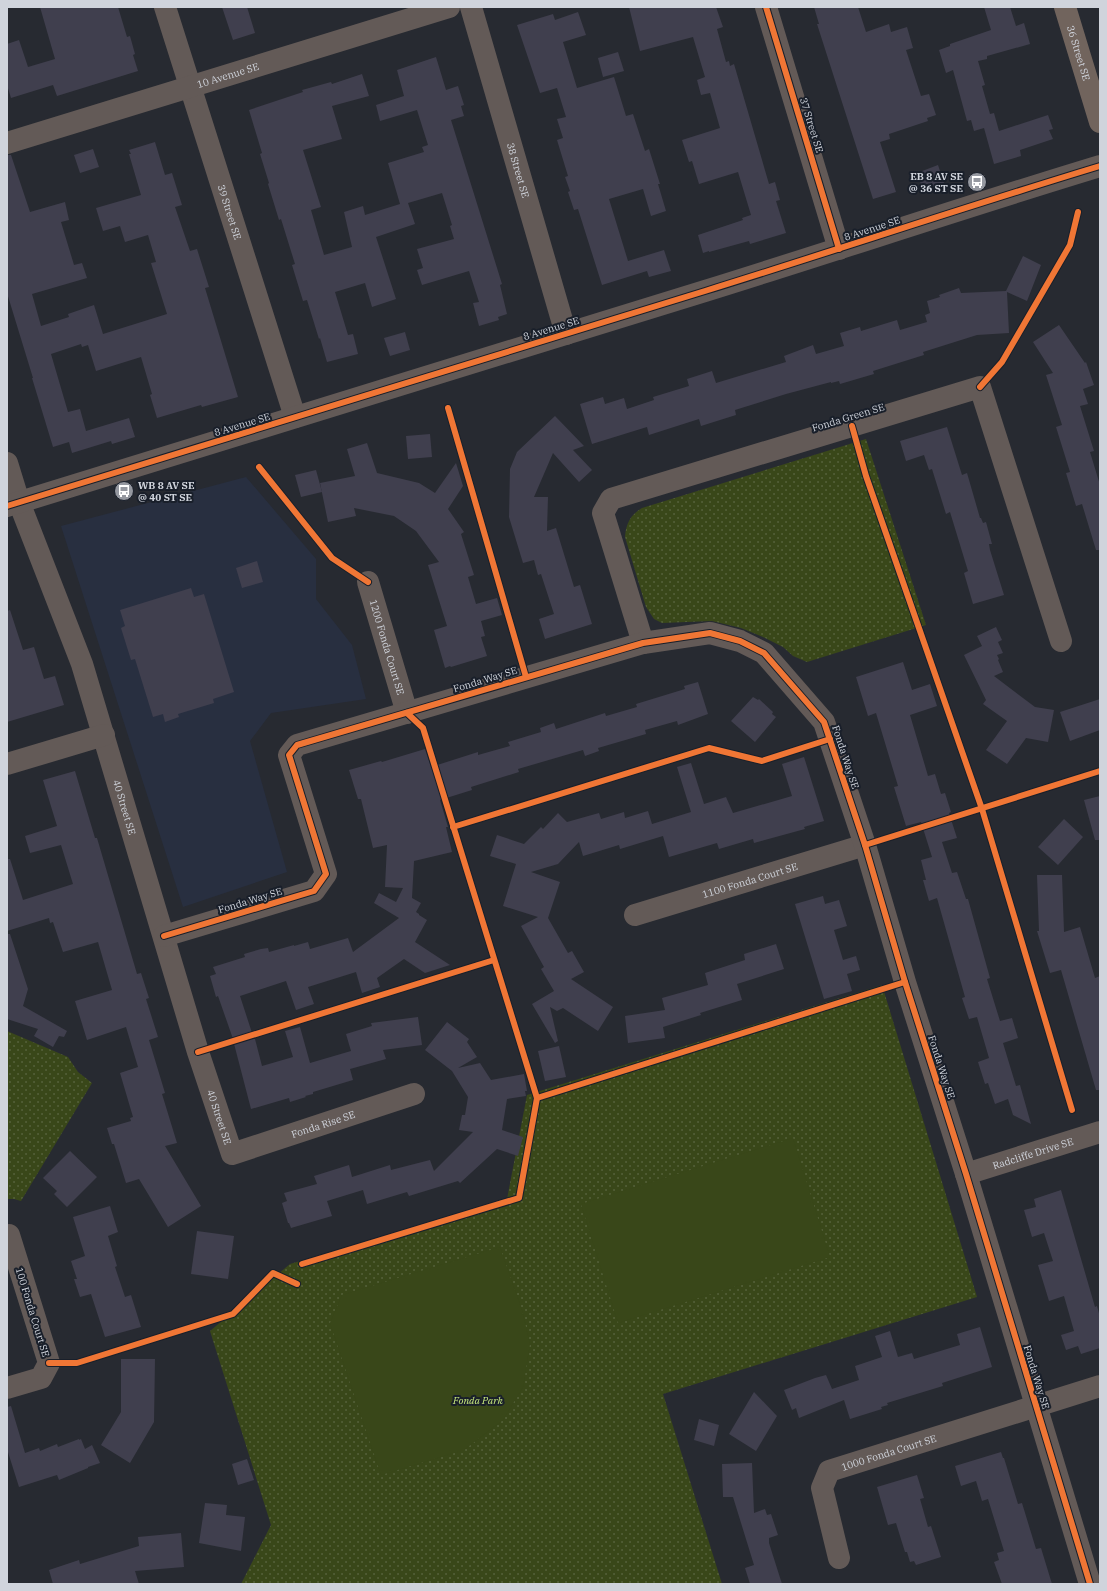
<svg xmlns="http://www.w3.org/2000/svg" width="1107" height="1591" font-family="'IBM Plex Serif',serif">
<defs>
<pattern id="park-dots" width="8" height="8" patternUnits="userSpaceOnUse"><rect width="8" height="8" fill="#394719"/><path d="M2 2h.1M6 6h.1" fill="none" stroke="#55613a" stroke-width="1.8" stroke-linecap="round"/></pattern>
</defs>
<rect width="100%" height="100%" fill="#272a31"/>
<path fill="#282f40" d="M246 477 316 559V599L352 645 366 699 271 713 250 741 287 872 183 907 61 526Z"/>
<g fill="url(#park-dots)">
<path d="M866 439 926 625 807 662 793 656 783 647 763 637 741 628 712 621 662 623 654 619 646 607 625 537C626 524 630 515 642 508Z"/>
<path d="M882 985 977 1297 663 1394 722 1584H241L271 1525 210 1331 290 1264 507 1199 527 1095Z"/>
<path d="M7 1031 68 1057 78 1072 92 1083 21 1201 14 1199H7Z"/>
</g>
<g fill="#394719">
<path d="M793 1138 830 1257 618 1323 581 1204Z"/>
<path d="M500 1247 522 1310 530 1344 523 1387 503 1420 464 1450 381 1475 330 1323 342 1295Z"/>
</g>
<g fill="#403f4e">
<path d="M40 7H118L127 37 130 36 135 54 133 55 138 71 57 96 53 85 11 98 7 85V44L19 40 28 67 55 59Z"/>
<path d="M222 7H247L255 33 233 40Z"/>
<path d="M629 7H716L723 27 717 29 726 62 729 61 730 66 734 64 769 184 775 182 780 200 776 201 786 233 750 244 749 241 709 252V251L703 253 698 235 743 220 742 218 751 215 738 172 699 184 692 161 689 162 682 140 720 128 710 93 701 95 697 80 705 77 693 37 640 51Z"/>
<path d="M814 7H858L866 32 889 24 891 32 907 27 913 48 906 50 921 96 929 94 936 115 927 118 928 121 889 134 890 139 880 142 896 192 873 199 817 24H819Z"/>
<path d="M984 7H1010L1016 26 1024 23 1030 44 987 56V59L978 61 985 85 982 86 990 114 994 113 999 131 1048 115 1053 129 1049 130 1053 139 1020 150 1021 156 994 164 984 128 974 131 971 120 967 121 953 70 946 73 939 50 950 46V44L991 30Z"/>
<path d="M578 12 586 35 563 42 577 88 614 77 626 116 633 114 645 151 649 149 660 184H658L666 211 651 216 643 189 609 199 628 261 664 250 671 271 649 277 647 271 602 285 578 209 574 210 568 192 570 191 565 177 568 176 557 140 563 138 557 119 566 117 557 88 540 93 517 25 553 14 555 20Z"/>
<path d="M618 52 624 71 603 77 598 58Z"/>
<path d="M436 57 446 90 458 86 464 105 461 106 464 116 451 120 502 284 500 285 507 314 498 317 499 320 479 326 473 303 479 302 469 271 422 285 417 270 423 268 417 249 454 239 450 226 452 225 442 193 408 203 415 224 376 237 396 299 372 307 365 283 335 292 348 335 353 334 358 354 327 362 320 338 319 339 307 300 303 301 292 265 295 264 281 219 279 220 268 184 269 183 260 154 262 153 249 110 303 92 302 90 331 82 332 84 362 74 369 96 332 106 342 139 303 150 321 207 311 210 324 255 352 247 344 212 363 206 365 215 400 204 388 163 424 152 422 147 428 145 417 110 380 121 376 105 404 96 397 70Z"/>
<path d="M155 142 165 175 172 173 182 205 175 207 190 251 197 249 209 287 205 288 238 397 202 407 201 405 157 418 150 395 152 394 141 357 96 371 88 345 82 347 81 344 51 354 68 412 80 409 86 431 129 418 135 437 112 444 111 441 72 453 69 442 53 447 32 378H33L7 293V155H11L30 212 65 202 69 220 61 222 74 265 82 263 87 278 32 294 41 326 69 317 68 314 94 305 103 334 167 314 151 263 156 262 148 235 125 242 120 226 103 231 96 208 141 195 129 154H131L129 150Z"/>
<path d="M93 149 99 167 80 173 74 155Z"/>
<path d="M938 165 945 186 924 193 917 173Z"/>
<path d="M1023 256 1041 265 1027 301 1007 292 1009 333 977 335 923 352 924 355 873 371 874 374 840 384 839 381 831 383V382L786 394 735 410 736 415 701 426 699 419 649 435 647 427 592 444 580 404 603 397 605 404 624 398 627 409 654 400 653 397 689 386 687 379 712 371 716 383 786 362 784 356 813 345 816 354 844 346 840 333 860 327 861 331 897 320 900 330 927 322 925 315 930 313 927 301 940 297 939 295 959 288 961 293 1006 291Z"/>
<path d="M1059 325 1085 363 1086 362 1094 385 1083 389 1088 404 1080 406 1094 451 1090 452 1100 485V550H1096L1082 504 1076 506 1066 473 1070 472 1056 427 1062 425 1046 375 1053 373 1033 342Z"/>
<path d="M405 332 410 350 390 356 384 338Z"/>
<path d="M555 416 584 446 573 450 592 470 579 482 553 453 534 497H548L547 531 556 528 574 587 580 585 592 624 545 639 539 619 554 614 541 574 538 575 534 560 523 563 509 517 510 469 517 452Z"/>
<path d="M947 427 962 475 967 473 980 518H981L983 523 986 522 992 544H989L990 550 1004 595 973 604 964 573 968 571 950 512 946 514 932 469 929 470 924 455 906 461 900 441Z"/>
<path d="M430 434 432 457 408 459 406 436Z"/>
<path d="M367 443 377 473 419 483 435 493 456 463 463 486 448 509 464 532 461 534 474 575 468 577 476 604 497 598 502 615 481 621 485 636 481 637 487 656 451 667 450 666 445 668 434 630 447 626 428 565 439 562 416 531 394 516 354 508 356 516 328 522 320 483 355 476 347 449Z"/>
<path d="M316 470 322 492 301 497 295 475Z"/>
<path d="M257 561 263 582 242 588 236 568Z"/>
<path d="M191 588 194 597 204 594 234 692 213 699 214 703 178 714 179 717 165 722 163 714 153 717 135 659 131 660 121 628 125 626 120 610Z"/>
<path d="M10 610 23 650 34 647 44 679 55 676 64 705 7 722V611Z"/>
<path d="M996 627 1002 640 998 642 1003 653 997 655 999 659 998 660 1003 672 994 676 1035 707 1054 710 1048 742 1026 738 1007 764 986 750 1007 721 983 704 986 700 964 655 982 646 977 636Z"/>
<path d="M903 662 912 690 930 684 937 706 910 715 928 776 935 774 941 794 945 793 951 812 949 813 957 838 942 842 952 873 957 872 966 899H968L990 978 987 979 1000 1021 1012 1018 1018 1038 1003 1043 1016 1086 1020 1085 1031 1124 1013 1115 1008 1099 995 1104 988 1083 985 1084 978 1062 989 1058 977 1017 969 1019 962 998 965 997 937 898 929 901 923 880H926L921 860 932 857 921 822 906 826 894 787 898 786 876 713 868 716 856 677Z"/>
<path d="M698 682 708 714 678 725 677 721 645 730 646 734 598 748 599 751 585 756 583 750 518 769 519 772 471 787 472 790 440 800 448 827H446L452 852 414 861 412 898 421 903 416 912 419 914V915L427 920 415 942 450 965 425 973 404 959 377 978 380 987 362 993 356 972 308 987 314 1004 296 1010 286 981 240 996 254 1039H255L262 1066 293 1057 285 1031 300 1027 310 1063 351 1051 346 1034 372 1026 371 1023 418 1017 422 1045 383 1050 386 1059 350 1069 353 1080 313 1092V1094L305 1096 306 1097 290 1102 289 1098 251 1109 232 1036 218 996 216 997 210 976 216 974 213 967 245 957 244 954 261 949 268 948 269 952 294 945V946L308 942 310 949 348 938 353 952 399 918 374 903 379 893 396 902 403 888 385 887 387 845 373 848 361 799H358L349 770 381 761 382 762 425 749 431 767 478 752V755L510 746 508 742 541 732 540 728 554 723 556 729 605 713 606 716 637 707 636 704 685 689 684 686Z"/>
<path d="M753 697 758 700 759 699 773 712 772 714 776 717 755 742 731 721Z"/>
<path d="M1100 699V730L1070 741 1060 712Z"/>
<path d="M804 757 824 821 804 827 805 829 754 843 753 839 719 849 717 843 669 857 663 836 620 849 619 845 583 856 579 842 558 864 531 872 560 882 548 918 568 953 572 951 584 972 571 979 613 1007 598 1031 563 1008 557 1011 550 1007 558 1041 555 1043 532 1004 554 991 541 969 544 967 521 926 538 917 503 906 516 864 490 856 497 835 524 844 541 827 543 829 558 813 567 822 599 813 601 819 624 812 625 818 648 811 652 824 691 812 677 767 691 763 704 804 726 797 733 813 792 796 782 764Z"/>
<path d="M75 771 95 838H97L137 974 141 973 149 998 146 999 158 1037 149 1040 165 1093 162 1094 177 1143 165 1146 201 1206 168 1227 139 1179 126 1183 114 1144H112L107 1128 131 1121 130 1118 133 1117 120 1073 138 1067 126 1027 87 1040 75 1001 112 990 98 942 63 952 53 922 50 923 49 918 7 931V859H10L23 900 73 884 61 845 30 853 25 836 57 826 43 780Z"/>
<path d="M1100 796V840H1095L1084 800Z"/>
<path d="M1064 819 1083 837 1058 865 1038 847Z"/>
<path d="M1037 875H1062L1064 932 1080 927 1095 978 1100 976V1090H1096L1061 970 1050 973 1037 931H1039Z"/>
<path d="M823 896 825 904 839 900 847 926 834 930 843 960 856 956 860 970 847 974 852 991 824 999 795 904Z"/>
<path d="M7 934H10L28 989 23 1006 67 1031 64 1037 59 1036 53 1047 34 1036 38 1029 7 1019Z"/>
<path d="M776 944 784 969 737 984 742 1000 700 1013 701 1015 663 1027 665 1038 628 1043 625 1016 665 1010 662 998 708 985 705 973 745 960 744 954Z"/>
<path d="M447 1022 469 1039 467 1042 477 1057 458 1068 480 1063 491 1080 524 1074 527 1091H525L526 1096 507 1099 502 1130 523 1137 518 1156 497 1149 460 1183 458 1181 409 1196 407 1192 367 1204 363 1190 327 1201 332 1216 291 1228 289 1223H288L282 1203 287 1201 284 1193 317 1184 314 1176 349 1165 352 1177 390 1165 391 1170 430 1160 434 1171 473 1132 459 1130 462 1115H465L468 1097 452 1071 425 1050Z"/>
<path d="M559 1046 566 1077 545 1081 538 1051Z"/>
<path d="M70 1151 97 1177 67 1207 54 1194 57 1191 43 1178Z"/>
<path d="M1061 1190 1095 1307 1097 1306 1100 1317V1348L1081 1354 1078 1346 1066 1350 1061 1335 1074 1331 1064 1296 1049 1301 1038 1265 1053 1261 1044 1233 1032 1237 1024 1210 1036 1207 1034 1199Z"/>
<path d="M110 1206 118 1232 108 1236 117 1266 115 1267 125 1297 131 1295 141 1327 105 1337 91 1294 80 1297 74 1279H77L71 1261 85 1256 73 1217Z"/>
<path d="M197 1231 234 1236 228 1279 191 1274Z"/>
<path d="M980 1327 992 1367 942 1383 943 1386 887 1403 888 1405 881 1407 882 1409 850 1419 844 1400 799 1418 796 1408 792 1410 784 1390 815 1378 826 1375 832 1389 859 1380 855 1366 882 1357 875 1336 890 1331 898 1357 912 1353 914 1359 960 1345 957 1334Z"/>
<path d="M121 1359H155L154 1422 130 1463 101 1445 121 1412Z"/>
<path d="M754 1392 777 1416 756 1451 729 1434Z"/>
<path d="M11 1406 25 1453 39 1448 40 1451 57 1444 58 1447 79 1439V1440L81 1439 85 1449 92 1445 100 1463 88 1467V1468L59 1480 57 1475 19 1487 7 1449V1407Z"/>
<path d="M699 1419 719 1425 714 1446 694 1440Z"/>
<path d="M1001 1452 1003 1458H1004L1018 1504 1022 1503 1036 1549 1041 1548 1052 1584H1002L994 1562 999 1560 997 1553 1004 1551 988 1499 982 1501 976 1481 961 1486 955 1466Z"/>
<path d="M247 1459 254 1480 238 1485 232 1464Z"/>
<path d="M752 1463 754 1513 765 1509 767 1515 771 1514 778 1535 769 1538V1543L782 1584H750L745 1568 754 1565 733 1497H723L722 1464Z"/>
<path d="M917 1475 924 1498 920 1499 928 1527 931 1526 941 1557 916 1565 914 1561 910 1562 907 1552H905L896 1523 888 1525 877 1487Z"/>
<path d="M205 1503 227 1505 226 1515 245 1517 241 1551 199 1543Z"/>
<path d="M181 1533 184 1567 135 1571 139 1584H53L49 1570 79 1560 80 1564 139 1546 138 1537Z"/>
</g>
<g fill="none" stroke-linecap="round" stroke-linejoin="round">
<g stroke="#635a57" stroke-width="22">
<path id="s1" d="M165 7 295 417"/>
<path id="s2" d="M471 7 566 334"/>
<path d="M766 7 839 249"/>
<path id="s3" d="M7 143 449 7"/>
<path id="s4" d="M7 463 19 502 82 664 198 1052 232 1154 414 1094"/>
<path d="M7 506C240 434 473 363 705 291 837 250 968 206 1100 166"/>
<path id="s5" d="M368 582 407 713"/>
<path d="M643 643 603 513 611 499 980 387 1061 641"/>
<path d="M7 764 104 735"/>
<path id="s6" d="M635 915 865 845"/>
<path d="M164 936 314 891 326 874 289 755 297 745 643 643 710 633 740 641 764 653 824 722 865 845 905 982 966 1174 1090 1584"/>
<path id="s7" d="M966 1174 1100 1132"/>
<path d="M7 1388 41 1378 49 1363 9 1235"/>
<path id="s8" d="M839 1558 822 1488 829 1471 1100 1386"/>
</g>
<path stroke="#71645d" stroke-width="22" id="s9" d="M1065 7 1100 122"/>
<g stroke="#191f2a" stroke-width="8">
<g id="cycleway">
<path d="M766 7 839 249"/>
<path d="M980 387 1002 362 1070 245 1078 212"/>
<path d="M448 408 526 677"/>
<path d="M852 426 866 476 982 809 1072 1110"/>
<path d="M259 467 332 558 368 582"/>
<path d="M7 506C240 434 473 363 705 291 837 250 968 206 1100 166"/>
<path d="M407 713 423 728 537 1098 905 982"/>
<path d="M453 827 709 748 762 761 830 739"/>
<path d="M865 845 1100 771"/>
<path d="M164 936 314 891 326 874 289 755 297 745 643 643 710 633 740 641 764 653 824 722 865 845 905 982 966 1174 1090 1584"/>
<path d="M198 1052 494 960"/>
<path d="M302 1264 519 1198 537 1098"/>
<path d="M49 1363H77L233 1314 273 1273 297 1284"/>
</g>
</g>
<use href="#cycleway" stroke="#f07635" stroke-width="6"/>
</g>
<defs>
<g id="bus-disc" transform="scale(1)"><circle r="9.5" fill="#9598a0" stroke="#191f2a"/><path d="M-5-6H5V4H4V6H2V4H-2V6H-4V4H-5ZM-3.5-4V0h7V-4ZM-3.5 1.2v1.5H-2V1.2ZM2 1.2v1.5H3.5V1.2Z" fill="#fff"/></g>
</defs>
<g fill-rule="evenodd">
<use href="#bus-disc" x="977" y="182"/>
<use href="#bus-disc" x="124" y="491"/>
</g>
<g text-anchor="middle" stroke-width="4" stroke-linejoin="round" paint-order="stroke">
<g font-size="10" fill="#d0d4dc" stroke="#191f2a">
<text dy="4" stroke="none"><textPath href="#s9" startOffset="48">36 Street SE</textPath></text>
<text dy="4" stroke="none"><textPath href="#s3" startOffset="231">10 Avenue SE</textPath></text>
<text transform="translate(812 125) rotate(73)" y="4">37 Street SE</text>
<text dy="4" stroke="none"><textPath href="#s2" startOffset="170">38 Street SE</textPath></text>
<text dy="4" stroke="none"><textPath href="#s1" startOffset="215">39 Street SE</textPath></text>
<text transform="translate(872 228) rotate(-18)" y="4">8 Avenue SE</text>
<text transform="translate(551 328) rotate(-17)" y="4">8 Avenue SE</text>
<text transform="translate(848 417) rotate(-17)" y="4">Fonda Green SE</text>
<text transform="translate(242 424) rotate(-17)" y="4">8 Avenue SE</text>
<text dy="4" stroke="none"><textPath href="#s5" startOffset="68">1200 Fonda Court SE</textPath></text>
<text transform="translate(485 679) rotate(-17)" y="4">Fonda Way SE</text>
<text transform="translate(846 757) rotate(72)" y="4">Fonda Way SE</text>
<text dy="4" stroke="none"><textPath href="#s4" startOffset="364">40 Street SE</textPath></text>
<text dy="4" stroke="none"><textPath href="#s6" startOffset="120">1100 Fonda Court SE</textPath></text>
<text transform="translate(250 900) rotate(-17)" y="4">Fonda Way SE</text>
<text transform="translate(942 1067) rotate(72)" y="4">Fonda Way SE</text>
<text dy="4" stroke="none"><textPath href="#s4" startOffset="688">40 Street SE</textPath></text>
<text dy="4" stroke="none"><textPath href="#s4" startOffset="823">Fonda Rise SE</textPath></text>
<text dy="4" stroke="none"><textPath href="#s7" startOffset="70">Radcliffe Drive SE</textPath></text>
<text transform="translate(33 1312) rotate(73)" y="4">100 Fonda Court SE</text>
<text transform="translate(1037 1377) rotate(73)" y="4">Fonda Way SE</text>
<text dy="4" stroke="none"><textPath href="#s8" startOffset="153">1000 Fonda Court SE</textPath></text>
</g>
<g font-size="10" font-weight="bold" fill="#d0d4dc" stroke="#191f2a" text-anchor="end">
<text x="963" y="180">EB 8 AV SE<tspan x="963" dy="12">@ 36 ST SE</tspan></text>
<text x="138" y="489" text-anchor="start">WB 8 AV SE<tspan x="138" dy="12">@ 40 ST SE</tspan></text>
</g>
<g font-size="10" font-style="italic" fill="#cbed7f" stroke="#191f2a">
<text x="478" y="1404">Fonda Park</text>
</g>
</g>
<rect width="1107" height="1591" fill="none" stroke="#d0d4dc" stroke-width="16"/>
</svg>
